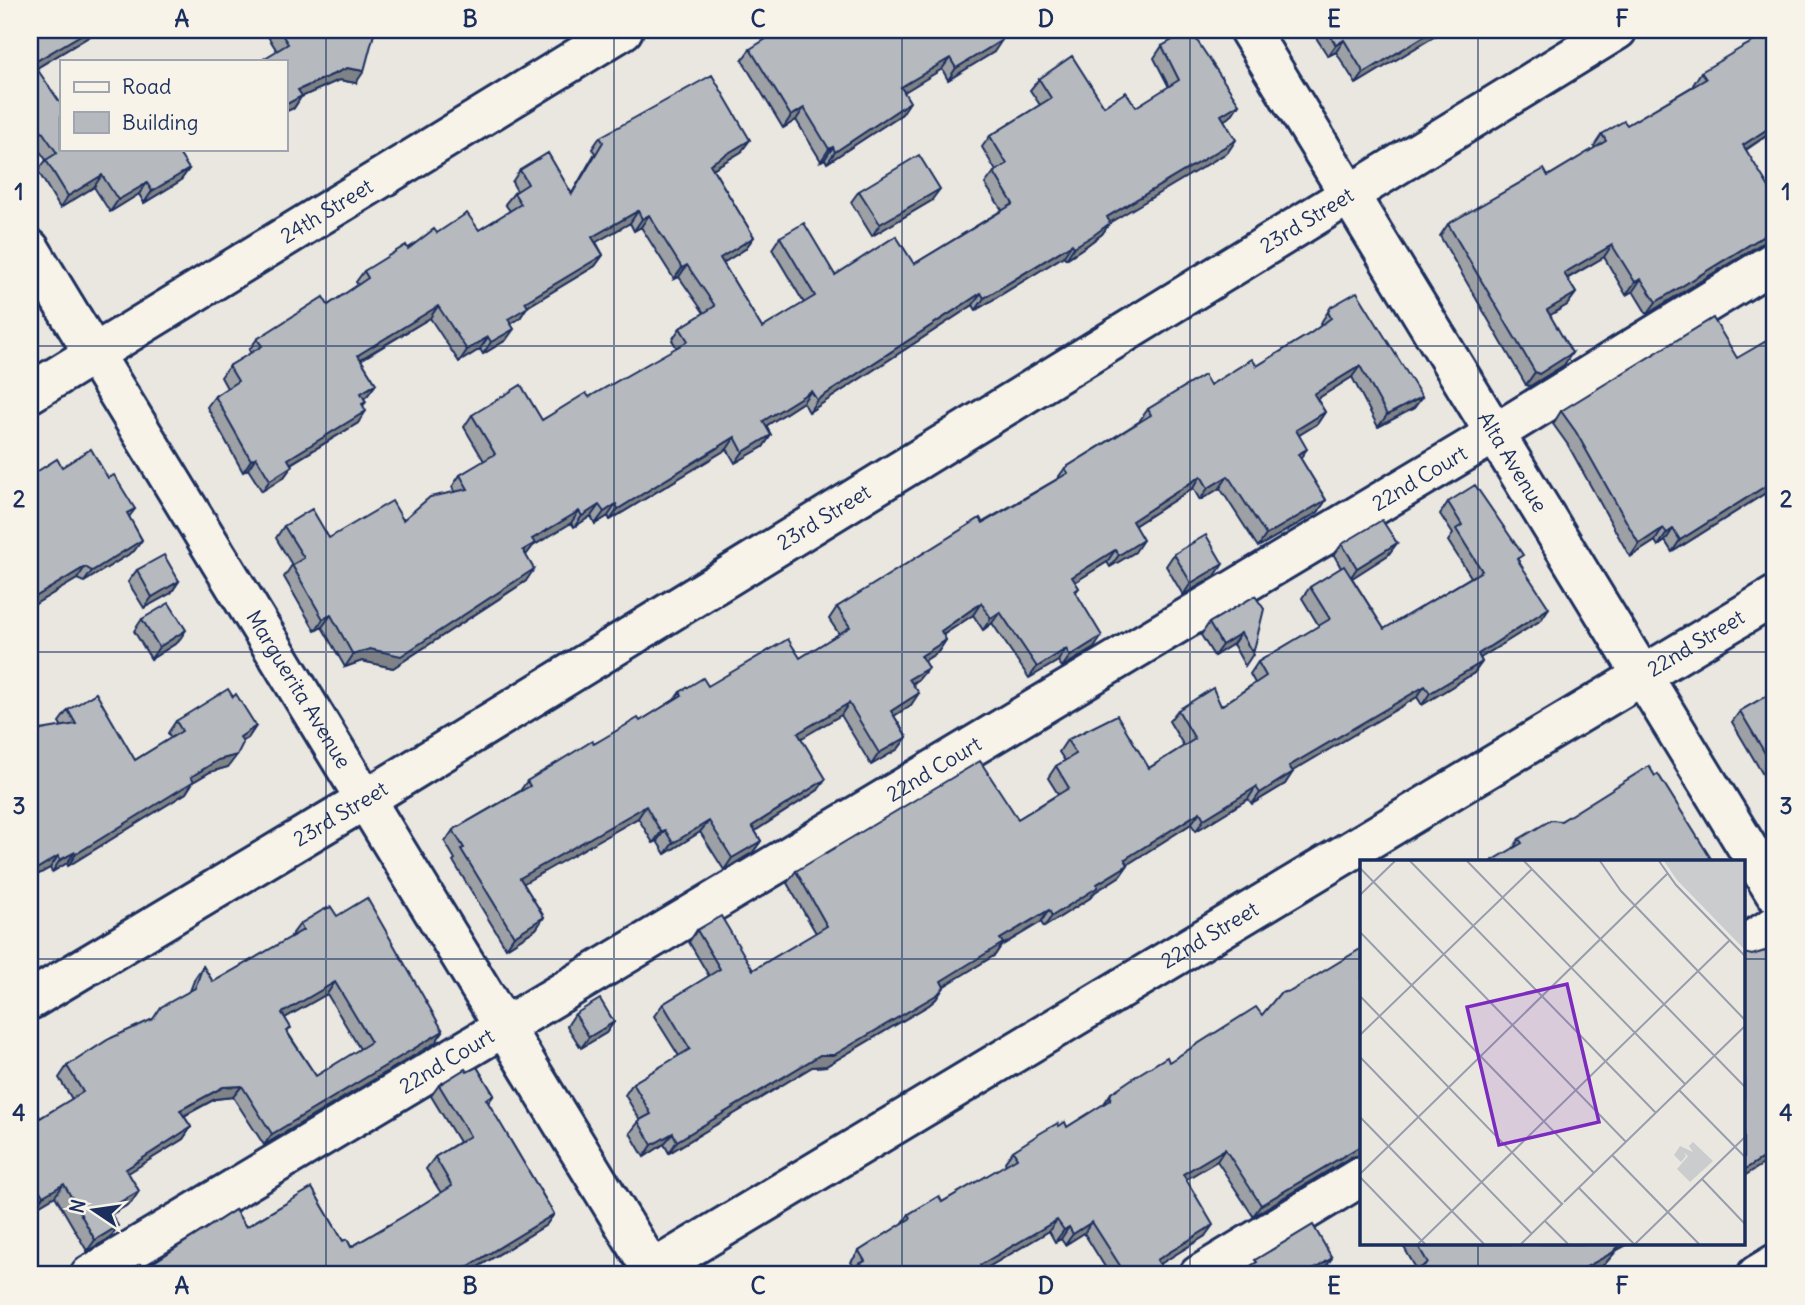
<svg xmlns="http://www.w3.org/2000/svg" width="1805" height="1305" font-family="Delius,sans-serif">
<rect width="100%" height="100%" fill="#eae7e0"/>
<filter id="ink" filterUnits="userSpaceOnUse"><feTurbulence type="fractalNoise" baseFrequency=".0143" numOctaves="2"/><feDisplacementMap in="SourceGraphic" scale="14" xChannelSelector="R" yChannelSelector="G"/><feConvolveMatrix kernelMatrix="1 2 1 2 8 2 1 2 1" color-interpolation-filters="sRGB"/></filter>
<g filter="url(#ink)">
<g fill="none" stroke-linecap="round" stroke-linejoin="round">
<g stroke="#1b2f5e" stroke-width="44">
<g id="minor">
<path id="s1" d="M1249 30 1775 893"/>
<path id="s2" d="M30 249 655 1275"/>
<path id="s3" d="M30 393 623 30"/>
<path d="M1744 945 1775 926"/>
<path id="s4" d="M30 1000 366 799 1617 30"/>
<path id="s5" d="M90 1275 1494 434 1775 261"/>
<path id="s6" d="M644 1275 1775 596"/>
<path d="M1199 1275 1362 1176"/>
<path d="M1757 1275 1775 1264"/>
</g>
</g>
<use href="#minor" stroke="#f7f3e8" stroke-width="38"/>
</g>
<g fill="#9da0a4" stroke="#1b2f5e" stroke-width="2" fill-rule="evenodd">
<path d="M30 30H100L37 68 61 149 189 169 180 181 144 203 139 194 110 212 94 187 60 208 38 171 46 160 30 137Z"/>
<path d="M264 30H381L374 34 356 83 339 80 301 97 294 108 277 51Z"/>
<path d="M1311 30H1445L1356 84 1336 52 1328 56Z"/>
<path d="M996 32 994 52 948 80 942 69 904 92 902 114 827 163 825 159 821 161 796 120 783 128 742 60 750 49Z"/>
<path d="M1162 46 1239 104 1231 116 1224 120 1228 152 1110 222 1102 234 1086 246 1066 259 1064 256 976 310 973 305 809 412 803 402 766 426 771 435 763 447 735 463 727 449 610 520 608 516 595 524 591 516 574 527 571 523 533 546 526 555V581L393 668 362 661 345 667 322 627 315 631 284 577 292 565 276 538 284 526 329 538 403 520 455 492 452 487 460 475 484 461 464 427 472 415 542 420 589 397 677 348 672 340 680 328 704 313 679 277 674 279 641 227 634 231 630 223 596 242 603 255 595 266 527 307 520 318 511 324 506 340 483 354 480 349 459 362 430 318 361 360 376 384 367 396 364 398 366 402 363 406 358 423 291 464 292 466 284 477 262 491 248 469 243 472 207 407 215 396 227 388 221 377 229 366 251 353 249 350 257 339 328 305 358 285 356 282 364 271 437 233 479 230 510 211 505 204 514 193 517 191 512 182 520 170 572 193 595 153 592 149 600 137 741 152 713 169 754 237 745 249 723 263 762 328 804 303 772 249 780 237 835 275 914 264 1002 210 985 184 994 172 996 171 982 147 990 136 1040 105 1030 90 1039 79 1104 106 1136 107 1169 87 1154 58Z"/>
<path d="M1701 72 1775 130 1746 150 1774 239 1764 242 1647 314 1633 291 1626 295 1604 257 1567 279 1576 293 1567 305 1550 315 1564 365 1530 386 1526 385 1440 236 1448 224 1548 176 1595 148 1594 146 1602 134 1627 125 1693 86V85Z"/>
<path d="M859 191 931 201 872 236 851 202Z"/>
<path d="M1775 279V311L1764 294 1772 281Z"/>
<path d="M1331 307 1422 397 1414 408 1378 427 1352 377 1317 399 1325 412 1317 424 1299 435 1300 458 1326 500 1318 512 1258 547 1220 488 1200 500 1193 488 1134 526 1135 552 1110 567 1107 562 1075 582 1079 588 1076 592 1094 648 1062 667 1058 661 1029 678 992 623 983 630 973 615 943 635 946 640 938 652 924 661 919 679 913 684 911 705 894 716 907 737 898 749 871 765 841 715 801 738 818 790 755 831 761 841 753 852 724 870 700 832 665 854 657 841 653 843 638 818 523 883 544 917 536 929 506 948 453 861 455 859 445 842 453 830 520 791 527 781 594 744 640 721 674 700 680 692 708 686 800 658 839 634 829 619 837 607 1057 479 1065 468 1140 421V420L1148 409 1257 366 1311 333 1321 326 1320 324Z"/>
<path d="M1737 358 1775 487 1672 552 1665 541 1658 546 1655 541 1630 557 1568 445 1553 424 1561 411Z"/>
<path d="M62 467 108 478 135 509 129 517 142 540 134 551 84 582 77 579 30 607V476Z"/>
<path d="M1448 502 1519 561 1541 620 1480 658 1482 662 1474 673 1422 705 1417 697 1292 771 1285 784 1252 804 1248 799 1196 831 1191 824 1128 864 1120 876 1095 892 1090 898 1044 927 1041 922 1001 946 995 955 944 986V987L936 999 929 1005 826 1066 812 1067 669 1153 664 1144 644 1157 630 1133 640 1120 625 1095 633 1083 679 1056 654 1016 663 1004 709 976 689 942 697 930 753 970 816 933 787 883 796 871 1018 819 1058 794 1048 778 1056 766 1065 761 1059 752 1067 740 1149 768 1184 746 1169 721 1178 710 1221 706 1255 683 1250 674 1258 662 1319 626 1302 598 1310 587 1341 568 1334 555 1342 544 1397 543 1388 555 1352 578 1384 629 1471 577 1448 541 1453 534 1440 514Z"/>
<path d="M1174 554 1215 576 1183 595 1166 566Z"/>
<path d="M137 570 179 581 171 593 144 608 128 582Z"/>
<path d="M1255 596 1253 654 1245 666 1233 644 1214 656 1201 635 1209 623Z"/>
<path d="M142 619 178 642 151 659 134 631Z"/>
<path d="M1775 691V795L1732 722 1740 711Z"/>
<path d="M233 697 256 726 248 738 243 741 228 767 210 772 193 782 186 793 68 866 67 863 52 872 50 868 62 727 59 722 68 710 135 760 171 738 168 733 176 721Z"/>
<path d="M1655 776 1713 862H1491L1513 849 1519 839 1561 821Z"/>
<path d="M337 916 443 1031 435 1043 264 1145 233 1097 215 1099 184 1116 191 1127 183 1139 128 1173 139 1191 131 1203 111 1214 110 1238 87 1251 55 1196 35 1208 30 1200V1101L40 1118 72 1099 59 1078 67 1066 153 1019 190 991 195 978 203 966 213 982 292 937 291 936 300 924ZM327 994 360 1049 316 1076 288 1033 285 1018Z"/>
<path d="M575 1014 614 1022 606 1033 581 1048 567 1026Z"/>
<path d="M1169 1062 1361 1154 1351 1157 1253 1216 1217 1161 1186 1179 1205 1236 1160 1264 1167 1275H1110L1084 1233 1065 1245 1061 1239 1055 1242 1049 1231 983 1270 854 1267 851 1262 859 1251 902 1224 909 1214 942 1202 1006 1165 1005 1162 1013 1151 1059 1126 1067 1127 1103 1105 1111 1093Z"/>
<path d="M477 1067 494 1095 488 1103 554 1214 546 1225 465 1275H121L140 1264 143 1269 235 1210 246 1227 312 1188 343 1241 347 1239 351 1247 404 1216 441 1193 426 1169 435 1157 459 1142 431 1096 439 1085 465 1069 467 1072Z"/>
<path d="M1402 1244H1628L1617 1250 1604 1265 1417 1270Z"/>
</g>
<g fill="#7f8286" stroke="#1b2f5e" stroke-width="2">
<path d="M89 30H100L30 72 33 63Z"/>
<path d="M1434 30H1445L1356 84 1364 73Z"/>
<path d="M1002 40 994 52 948 80 956 68Z"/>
<path d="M1344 40 1336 52 1328 56 1336 45Z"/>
<path d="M950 58 942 69 893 99 901 87Z"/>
<path d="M347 68 364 71 356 83 339 80 301 97 294 108 285 112V105L298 90Z"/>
<path d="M910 102 902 114 827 163 835 152Z"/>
<path d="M1239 104 1231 116 1213 127 1221 115Z"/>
<path d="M804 108 796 120 783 128 791 116Z"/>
<path d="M1775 124V130L1734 157 1743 145Z"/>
<path d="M750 140 741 152 702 175 710 164Z"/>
<path d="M1236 140 1228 152 1099 229 1107 217Z"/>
<path d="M833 147 825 159 821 161 829 149Z"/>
<path d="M189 169 180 181 144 203 152 191Z"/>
<path d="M102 175 94 187 60 208 68 196Z"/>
<path d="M147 183 139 194 110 212 118 200Z"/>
<path d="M940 189 931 201 872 236 880 224Z"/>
<path d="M638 211 630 223 584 249 592 237Z"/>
<path d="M649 215 641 227 634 231 642 219Z"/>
<path d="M1110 223 1102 234 1086 246 1066 259 1074 247Z"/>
<path d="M1775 229V240L1764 242 1647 314 1656 302Z"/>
<path d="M754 237 745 249 712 270 720 258Z"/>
<path d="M1072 244 1064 256 976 310 984 298Z"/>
<path d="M1612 245 1604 257 1555 285 1564 273Z"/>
<path d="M603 255 595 266 527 307 520 318 500 331 508 319 525 302Z"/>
<path d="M687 265 679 277 674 279 682 268Z"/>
<path d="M1641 279 1633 291 1626 295 1635 282Z"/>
<path d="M981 293 973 305 809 412 817 400Z"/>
<path d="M1576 293 1567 305 1539 322 1547 310Z"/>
<path d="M438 306 430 318 349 366 358 355Z"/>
<path d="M514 329 506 340 483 354 491 342Z"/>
<path d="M488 337 480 349 459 362 467 350Z"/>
<path d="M1572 353 1564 365 1530 386 1526 385 1535 372Z"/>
<path d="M1360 366 1352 377 1306 406 1314 394Z"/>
<path d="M376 384 367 396 353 405 361 393Z"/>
<path d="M811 391 803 402 755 433 763 421Z"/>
<path d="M1422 397 1414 408 1378 427 1387 415Z"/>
<path d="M366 411 358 423 280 470 288 459Z"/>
<path d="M1325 412 1317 424 1288 442 1296 430Z"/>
<path d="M771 435 763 447 735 463 743 452Z"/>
<path d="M735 437 727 449 610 520 618 509Z"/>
<path d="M1307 449 1299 460 1298 454Z"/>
<path d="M256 457 248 469 243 472 251 460Z"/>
<path d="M292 466 284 477 262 491 270 480Z"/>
<path d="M1201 476 1193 488 1123 533 1132 521Z"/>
<path d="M1228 476 1220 488 1200 500 1208 488Z"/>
<path d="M1775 480V487L1672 552 1680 540Z"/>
<path d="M1326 500 1318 512 1258 547 1266 535Z"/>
<path d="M616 504 608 516 595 524 604 512Z"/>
<path d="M599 505 591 516 574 527 582 516Z"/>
<path d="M579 511 571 523 533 546 526 555 515 562 532 539Z"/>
<path d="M1663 528 1655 541 1630 557 1639 544Z"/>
<path d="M1673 529 1665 541 1658 546 1667 533Z"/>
<path d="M142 540 134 551 84 582 92 571Z"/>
<path d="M1143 540 1135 552 1110 567 1119 555Z"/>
<path d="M1397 543 1388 555 1349 580 1357 568Z"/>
<path d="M1115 550 1107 562 1064 589 1072 577Z"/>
<path d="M1223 564 1215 576 1183 595 1191 583Z"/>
<path d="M85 567 77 579 30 607V600Z"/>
<path d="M534 569 526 581 393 668 362 661 345 667 353 655Z"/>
<path d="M179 581 171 593 144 608 152 597Z"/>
<path d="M981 603 973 615 932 642 941 631Z"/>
<path d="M1549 608 1541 620 1469 665 1478 654Z"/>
<path d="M1000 612 992 623 983 630 991 618Z"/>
<path d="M331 615 322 627 315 631 323 619Z"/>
<path d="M186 630 178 642 151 659 159 647Z"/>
<path d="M1241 633 1233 644 1214 656 1222 645Z"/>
<path d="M1102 636 1094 648 1062 667 1070 656Z"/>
<path d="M946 640 938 652 913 668 921 656Z"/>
<path d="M1066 649 1058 661 1029 678 1037 667Z"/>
<path d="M1482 662 1474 673 1422 705 1430 693Z"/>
<path d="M928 668 919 679 901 690 909 679Z"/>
<path d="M1425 686 1417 697 1281 778 1289 766Z"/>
<path d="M919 693 911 705 883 723 891 711Z"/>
<path d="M849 703 841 715 790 745 798 733Z"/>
<path d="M256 726 248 738 232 748 240 737Z"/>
<path d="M907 737 898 749 871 765 879 753Z"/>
<path d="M237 755 228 767 210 772 193 782 186 793 68 866 76 854 191 777 218 760Z"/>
<path d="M1293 772 1285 784 1252 804 1260 793Z"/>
<path d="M826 779 818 790 744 838 752 826Z"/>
<path d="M1256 787 1248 799 1196 831 1204 819Z"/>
<path d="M646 806 638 818 512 890 520 878Z"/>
<path d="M1200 812 1191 824 1117 871 1125 859Z"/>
<path d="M709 821 700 832 665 854 673 843Z"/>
<path d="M665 830 657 841 653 843 661 832Z"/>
<path d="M761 841 753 852 724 870 732 858Z"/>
<path d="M75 852 67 863 52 872 60 860Z"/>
<path d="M58 856 50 868 30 879V873Z"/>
<path d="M1128 865 1120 876 1095 892 1090 898 1044 927 1052 916 1097 884Z"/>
<path d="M1049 910 1041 922 1001 946 995 955 933 993 941 981 1000 939Z"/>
<path d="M544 917 536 929 506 948 514 936Z"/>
<path d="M335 982 327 994 274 1024 282 1013Z"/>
<path d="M944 987 936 999 929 1005 826 1066 812 1067 669 1153 677 1141 820 1055Z"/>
<path d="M614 1022 606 1033 581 1048 589 1037Z"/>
<path d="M443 1031 435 1043 264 1145 272 1134Z"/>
<path d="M242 1086 233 1097 215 1099 172 1122 180 1110 223 1087Z"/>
<path d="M191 1127 183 1139 117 1180 126 1169Z"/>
<path d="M673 1133 664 1144 644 1157 652 1145Z"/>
<path d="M1362 1145V1155L1351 1157 1253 1216 1261 1205Z"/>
<path d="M1225 1149 1217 1161 1175 1186 1183 1174Z"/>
<path d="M1775 1150V1157L1744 1176V1170Z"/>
<path d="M64 1184 55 1196 35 1208 43 1196Z"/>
<path d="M37 1186 30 1196V1190Z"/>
<path d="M139 1191 131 1203 100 1221 108 1209Z"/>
<path d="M554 1214 546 1225 465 1275H454Z"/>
<path d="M1057 1220 1049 1231 975 1275 980 1265Z"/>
<path d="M1092 1222 1084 1233 1065 1245 1073 1234Z"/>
<path d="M1213 1225 1205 1236 1149 1271 1157 1260Z"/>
<path d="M118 1226 110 1238 87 1251 95 1240Z"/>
<path d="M1069 1227 1061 1239 1055 1242 1064 1230Z"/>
<path d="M1621 1244H1628L1617 1250 1604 1265 1585 1275H1572Z"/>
<path d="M1332 1258 1324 1270 1315 1275H1305Z"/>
</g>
<g fill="#b6babf" stroke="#1b2f5e" stroke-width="2" fill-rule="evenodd">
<path d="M30 30H89L33 63 61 104V149H176L189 169 152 191 147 183 118 200 102 175 68 196 46 160 57 153 30 114Z"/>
<path d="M279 30H375L364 71 347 68 298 90 302 96 285 105V61H260L288 44Z"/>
<path d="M780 30H994L1002 40 956 68 950 58 901 87 910 102 835 152 833 147 829 149 804 108 791 116 750 49Z"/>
<path d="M1190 30 1239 104 1221 115 1236 140 1107 217 1110 223 1094 235 1074 247 1072 244 984 298 981 293 817 400 811 391 763 421 771 435 743 452 735 437 618 509 616 504 604 512 599 505 582 516 579 511 532 539 535 543 523 550 534 569 401 656 370 649 353 655 331 615 323 619 292 565 304 558 284 526 312 509 329 538 392 501 403 520 430 497 468 489 460 475 495 454 472 415 521 385 542 420 586 393 589 397 688 341 680 328 715 306 687 265 682 268 649 215 642 219 638 211 592 237 603 255 525 302 528 307 508 319 514 329 491 342 488 337 467 350 438 306 358 355 376 384 361 393 366 402 362 404 366 411 288 459 292 466 270 480 256 457 251 460 215 396 238 381 229 366 262 346 257 339 323 297 328 305 368 278 364 271 406 245 408 249 434 229 437 233 467 213 479 230 521 204 514 193 528 184 520 170 548 153 572 194 603 142 600 137 712 75 750 140 710 164 754 237 720 258 762 328 815 296 780 237 804 223 835 275 896 236 914 264 1013 204 994 172 1007 164 990 136 1051 98 1039 79 1072 56 1104 106 1126 92 1136 107 1179 80 1162 46Z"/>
<path d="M1327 30H1434L1364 73 1344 40 1336 45Z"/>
<path d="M1774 30H1775V124L1743 145 1770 189 1775 186V229L1656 302 1641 279 1635 282 1612 245 1564 273 1576 293 1547 310 1572 353 1539 374 1535 372 1448 224 1544 169 1548 176 1606 141 1602 134 1624 121 1627 125 1706 79 1701 72 1741 48Z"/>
<path d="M919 155 940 189 880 224 859 191Z"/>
<path d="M1357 292 1422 397 1387 415 1360 366 1314 394 1325 412 1296 430 1307 449 1298 454 1326 500 1266 535 1228 476 1208 488 1201 476 1132 521 1143 540 1119 555 1115 550 1072 577 1079 588 1075 591 1102 636 1070 656 1066 649 1037 667 1000 612 991 618 981 603 941 631 946 640 921 656 928 668 909 679 919 693 891 711 907 737 879 753 849 703 798 733 826 779 752 826 761 841 732 858 709 821 673 843 665 830 661 832 646 806 520 878 544 917 514 936 461 849 464 848 453 830 530 786 527 781 592 741 594 744 638 718 640 721 682 695 680 692 703 678 708 686 788 639 800 658 850 627 837 607 980 518 983 523 1068 473 1065 468 1151 415 1148 409 1204 375 1210 385 1252 359 1257 366 1311 333 1331 318 1328 312 1331 307Z"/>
<path d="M1713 318 1737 358 1775 336V480L1680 540 1673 529 1667 533 1663 528 1639 544 1576 432 1561 411Z"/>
<path d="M91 449 108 478 114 475 135 509 127 513 142 540 92 571 85 567 30 600V476L57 459 62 467Z"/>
<path d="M1475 485 1523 555 1517 559 1549 608 1478 654 1482 662 1430 693 1425 686 1289 766 1293 772 1260 793 1256 787 1204 819 1200 812 1125 859 1128 865 1097 884 1098 887 1052 916 1049 910 1000 939 1003 943 941 981 944 987 938 994 834 1055H820L677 1141 673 1133 652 1145 638 1121 651 1114 633 1083 690 1049 663 1004 720 969 697 930 721 916 753 970 827 926 796 871 980 761 1018 819 1069 788 1056 766 1076 754 1067 740 1117 715 1149 768 1195 739 1178 710 1213 688 1221 706 1266 676 1258 662 1330 619 1310 587 1344 566 1384 629 1482 571 1456 529 1462 525 1448 502Z"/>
<path d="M1382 520 1397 543 1357 568 1342 544Z"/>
<path d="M1206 535 1223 564 1191 583 1174 554Z"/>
<path d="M164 555 179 581 152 597 137 570Z"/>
<path d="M1255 596 1264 609 1253 654 1241 633 1222 645 1209 623Z"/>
<path d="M169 603 186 630 159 647 142 619Z"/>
<path d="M228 689 233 697 236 694 256 726 240 737 243 743 237 755 218 760 191 777 194 781 76 854 75 852 60 860 58 856 30 873V743L41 730 76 724 68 710 96 693 135 760 182 731 176 721Z"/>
<path d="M1775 691V770L1740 711Z"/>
<path d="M1649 766 1655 776 1658 774 1713 862H1493L1492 861 1522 843 1519 839 1551 820 1561 821Z"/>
<path d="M367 898 443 1031 272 1134 242 1086 223 1087 180 1110 191 1127 126 1169 139 1191 108 1209 118 1226 95 1240 64 1184 43 1196 37 1186 30 1190V1101L40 1118 83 1092 67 1066 109 1039 153 1019 161 1007 195 988 203 966 213 982 303 930 300 924 323 910 331 907 337 916ZM335 982 371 1042 316 1076 286 1031 291 1028 282 1013Z"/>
<path d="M1362 948V1145L1261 1205 1225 1149 1183 1174 1213 1225 1157 1260 1167 1275H1126L1092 1222 1073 1234 1069 1227 1064 1230 1057 1220 980 1265 986 1275H839L865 1261 859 1251 911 1218 909 1214 939 1196 942 1202 1017 1158 1013 1151 1039 1134 1058 1123 1059 1126 1065 1122 1067 1127 1110 1100 1111 1093 1139 1074 1167 1057 1169 1062 1256 1007 1262 1015 1280 993 1291 991Z"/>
<path d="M1765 951 1775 965V1150L1744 1170V953L1752 955Z"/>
<path d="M600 999 614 1022 589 1037 575 1014Z"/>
<path d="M477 1067 494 1095 486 1099 554 1214 454 1275H121L140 1264 143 1269 235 1210 246 1227 312 1188 343 1241 347 1239 351 1247 404 1216 452 1186 435 1157 470 1136 439 1085 465 1069 467 1072Z"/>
<path d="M1313 1225 1332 1258 1305 1275H1236L1257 1262 1255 1260Z"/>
<path d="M1417 1244H1621L1612 1253 1572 1275H1409L1428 1263Z"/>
</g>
</g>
<path fill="none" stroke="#1b2f5e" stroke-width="2" stroke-opacity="0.55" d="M326 30V1275M614 30V1275M902 30V1275M1190 30V1275M1478 30V862M30 346H1775M30 652H1775M30 959H1362M1744 959H1775M1478 1244V1275"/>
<g text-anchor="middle" stroke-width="5" stroke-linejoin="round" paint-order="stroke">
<g font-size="21" fill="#1b2f5e" stroke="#f7f3e8">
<text dy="7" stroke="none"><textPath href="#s3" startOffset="348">24th Street</textPath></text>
<text dy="7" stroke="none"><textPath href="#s4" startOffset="1496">23rd Street</textPath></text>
<text dy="7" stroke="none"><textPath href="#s1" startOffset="506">Alta Avenue</textPath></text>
<text dy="7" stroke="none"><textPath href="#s5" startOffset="1550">22nd Court</textPath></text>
<text dy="7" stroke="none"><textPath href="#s4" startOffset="929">23rd Street</textPath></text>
<text dy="7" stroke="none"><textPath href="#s6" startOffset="1227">22nd Street</textPath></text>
<text dy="7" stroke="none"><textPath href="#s2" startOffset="516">Marguerita Avenue</textPath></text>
<text dy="7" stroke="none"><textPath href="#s5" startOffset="984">22nd Court</textPath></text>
<text dy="7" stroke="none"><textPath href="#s4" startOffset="362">23rd Street</textPath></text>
<text dy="7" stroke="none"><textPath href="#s6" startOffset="660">22nd Street</textPath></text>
<text dy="7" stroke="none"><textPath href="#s5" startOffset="416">22nd Court</textPath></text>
</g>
</g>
<g transform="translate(1360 860)">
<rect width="385" height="385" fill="#eae7e0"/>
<path d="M304 1H385V90L317 20ZM333 282 353 301 330 322 317 309 328 296 324 293 326 296 321 302 314 295 320 286 333 292 329 286Z" fill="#cbcccd"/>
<path fill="none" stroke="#979dac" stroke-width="2" d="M50 1 296 253M107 1 325 224M164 1 385 227M240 1 261 31 385 160M299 1 316 25 385 96M0 8 266 282M0 35 35 1M0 72 234 313M0 136 202 344M0 175 172 9M0 197 172 374M319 230 385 297M0 257 124 384M252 295 339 384M0 314 307 14M0 317 65 384M342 319 385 364M219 328 274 384M204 342 385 166M185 361 208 384M58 384 370 80M161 384 203 343M275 384 385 277"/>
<path fill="#7b2cbf" fill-opacity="0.15" stroke="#7b2cbf" stroke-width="3.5" d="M207 124 239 262 139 285 107 147Z"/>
<rect width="385" height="385" fill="none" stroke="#1b2f5e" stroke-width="3.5"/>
</g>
<rect width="1805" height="1305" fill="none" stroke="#f7f3e8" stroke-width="77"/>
<rect x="60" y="60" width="228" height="91" fill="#f7f3e8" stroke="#9fa5b1" stroke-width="2"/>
<rect x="74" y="82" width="35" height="10" fill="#f7f3e8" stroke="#9fa5b1" stroke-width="2"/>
<text x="122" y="94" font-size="21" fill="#1b2f5e">Road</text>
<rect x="74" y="112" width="35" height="21" fill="#b6babf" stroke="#9fa5b1" stroke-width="2"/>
<text x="122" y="130" font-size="21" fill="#1b2f5e">Building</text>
<g transform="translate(94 1210) rotate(283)" stroke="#f7f3e8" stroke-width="5" paint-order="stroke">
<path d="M0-5L12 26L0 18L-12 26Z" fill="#1b2f5e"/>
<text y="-10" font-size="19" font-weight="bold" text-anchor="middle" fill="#1b2f5e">N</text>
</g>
<rect x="38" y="38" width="1728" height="1228" fill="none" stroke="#1b2f5e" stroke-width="2.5"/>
<g font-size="23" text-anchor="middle" font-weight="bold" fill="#1b2f5e">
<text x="182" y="27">A</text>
<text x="470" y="27">B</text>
<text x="758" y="27">C</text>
<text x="1046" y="27">D</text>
<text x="1334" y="27">E</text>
<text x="1622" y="27">F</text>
<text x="19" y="200">1</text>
<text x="1786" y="200">1</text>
<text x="19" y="507">2</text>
<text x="1786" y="507">2</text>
<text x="19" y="814">3</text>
<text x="1786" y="814">3</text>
<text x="19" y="1121">4</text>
<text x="1786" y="1121">4</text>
<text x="182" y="1294">A</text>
<text x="470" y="1294">B</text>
<text x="758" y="1294">C</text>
<text x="1046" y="1294">D</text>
<text x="1334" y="1294">E</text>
<text x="1622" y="1294">F</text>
</g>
</svg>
